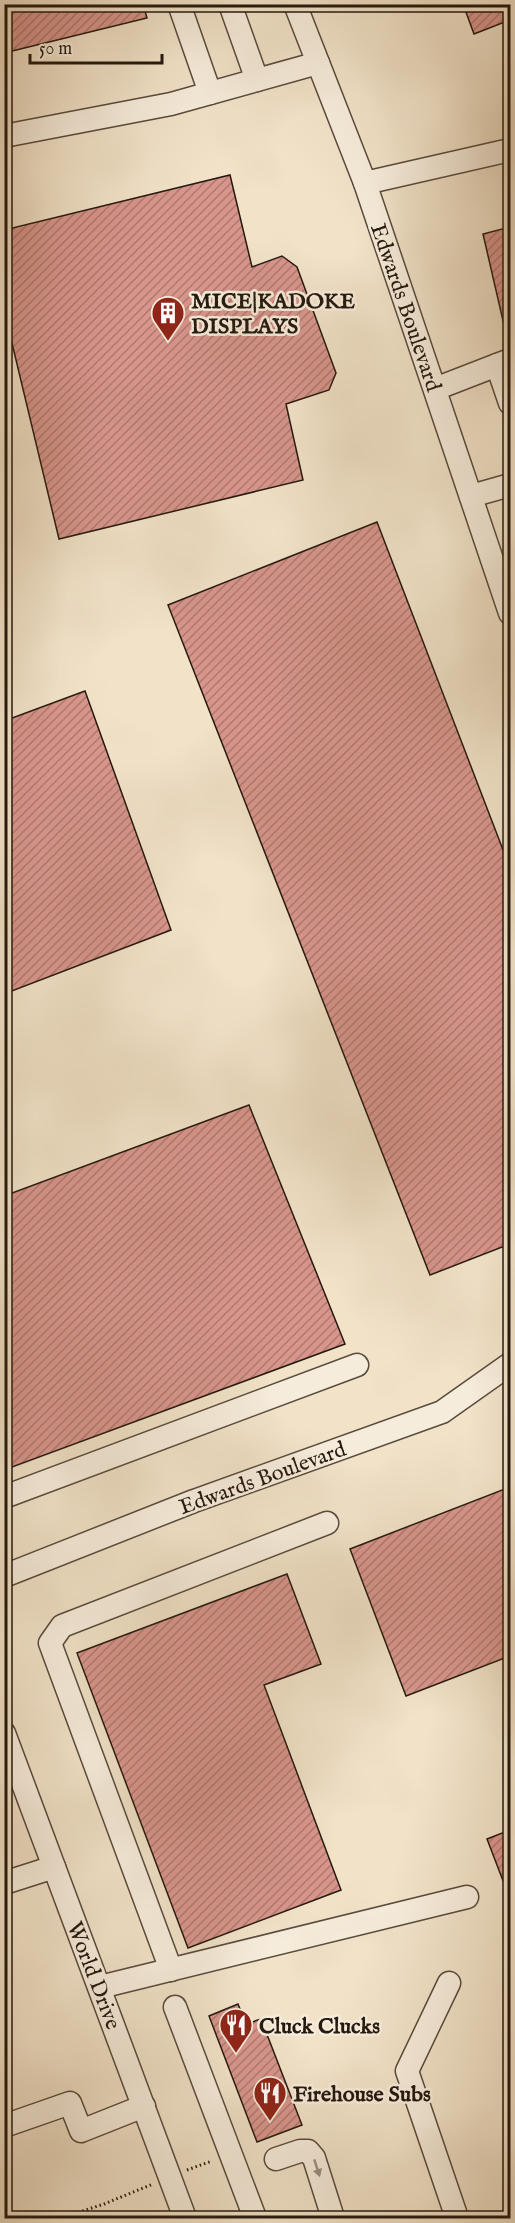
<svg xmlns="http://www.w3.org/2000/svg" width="515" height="2223" font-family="'IM FELL English',serif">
<defs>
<pattern id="building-hatch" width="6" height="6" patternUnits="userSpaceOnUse" patternTransform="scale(1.5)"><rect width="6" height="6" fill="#d8958c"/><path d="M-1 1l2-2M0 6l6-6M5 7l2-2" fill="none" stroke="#af7971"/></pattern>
</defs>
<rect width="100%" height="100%" fill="#f1e2c8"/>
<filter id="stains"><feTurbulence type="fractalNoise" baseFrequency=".00333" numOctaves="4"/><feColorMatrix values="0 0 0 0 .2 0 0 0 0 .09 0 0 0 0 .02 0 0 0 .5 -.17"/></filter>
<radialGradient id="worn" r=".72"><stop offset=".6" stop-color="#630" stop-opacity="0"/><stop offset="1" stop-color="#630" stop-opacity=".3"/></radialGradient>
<g fill="url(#building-hatch)" stroke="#25190f" stroke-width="1.5">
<path d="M4 4H143L147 18 4 53Z"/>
<path d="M463 4H510V20L474 34Z"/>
<path d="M230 175 252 267 282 256 297 267 336 373 329 390 286 404 303 480 59 539 4 310V230Z"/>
<path d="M510 227V337L507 338 483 234Z"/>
<path d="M377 522 510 868V1244L430 1275 168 605Z"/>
<path d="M85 691 171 930 4 994V721Z"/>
<path d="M249 1105 345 1344 4 1470V1196Z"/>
<path d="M510 1487V1656L406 1696 350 1549Z"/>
<path d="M287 1574 321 1664 264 1685 341 1890 188 1948 77 1653Z"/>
<path d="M510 1830V1899L487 1839Z"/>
<path d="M238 2004 246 2024 261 2019 302 2125 257 2142 209 2016Z"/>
</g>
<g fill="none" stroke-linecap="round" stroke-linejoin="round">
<g stroke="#584b3d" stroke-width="25">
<g id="minor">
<path d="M179 4 210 93"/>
<path d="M230 4 257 80"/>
<path d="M295 4 365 183 510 613"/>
<path d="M4 136 171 104 318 63"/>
<path d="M365 183 510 150"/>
<path d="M497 365 510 403"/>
<path d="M435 389 510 360"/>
<path d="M471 496 510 485"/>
<path d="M4 1497 357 1365"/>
<path d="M4 1576 194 1501 442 1412 510 1364"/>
<path d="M4 1733 185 2218"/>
<path d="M4 1883 54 1867"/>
<path d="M171 1970 50 1643 62 1626 327 1523"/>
<path d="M449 1983 407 2071 457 2218"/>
<path d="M100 1987 467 1897"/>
<path d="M175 2007 255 2218"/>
<path d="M4 2126 70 2103 81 2131 144 2106"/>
<path d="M276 2159 300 2151H308L314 2158 333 2218"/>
</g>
</g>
<g stroke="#25190f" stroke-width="3" stroke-dasharray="1.5 3" stroke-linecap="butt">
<path d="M187 2170 212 2161"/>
<path d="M61 2218 104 2204 153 2184"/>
</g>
<use href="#minor" stroke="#f6ecdb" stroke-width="22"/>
</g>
<defs><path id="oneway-solid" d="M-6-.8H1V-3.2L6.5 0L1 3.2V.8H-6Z" transform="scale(1.5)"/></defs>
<use fill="#988d7f" href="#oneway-solid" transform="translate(317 2168) rotate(72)"/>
<defs>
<g id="building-pin" transform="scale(1.725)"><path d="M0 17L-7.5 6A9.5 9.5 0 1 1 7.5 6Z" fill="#8f2418" stroke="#f6ecdb"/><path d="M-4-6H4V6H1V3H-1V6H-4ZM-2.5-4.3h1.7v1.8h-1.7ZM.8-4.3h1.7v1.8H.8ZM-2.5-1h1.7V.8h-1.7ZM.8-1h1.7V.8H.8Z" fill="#fff"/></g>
<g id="restaurant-pin" transform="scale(1.725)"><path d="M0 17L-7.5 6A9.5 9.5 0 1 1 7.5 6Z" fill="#8f2418" stroke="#f6ecdb"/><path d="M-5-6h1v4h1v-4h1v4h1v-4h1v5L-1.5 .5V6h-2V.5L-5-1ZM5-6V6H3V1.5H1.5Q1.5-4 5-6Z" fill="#fff"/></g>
</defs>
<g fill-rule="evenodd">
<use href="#building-pin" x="168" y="313"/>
<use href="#restaurant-pin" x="236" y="2025"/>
<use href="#restaurant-pin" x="270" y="2093"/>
</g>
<g text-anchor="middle" stroke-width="5" stroke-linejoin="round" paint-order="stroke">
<g font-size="22" font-weight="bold" fill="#25190f" stroke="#f6ecdb" text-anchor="start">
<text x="191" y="308">MICE|KADOKE<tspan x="191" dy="25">DISPLAYS</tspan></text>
<text x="259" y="2033">Cluck Clucks</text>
<text x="293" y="2101">Firehouse Subs</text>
</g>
<g font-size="22" fill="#25190f" stroke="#f6ecdb">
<text transform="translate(407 307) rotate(71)" y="8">Edwards Boulevard</text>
<text transform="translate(262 1477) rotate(-20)" y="8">Edwards Boulevard</text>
<text transform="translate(95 1975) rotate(69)" y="8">World Drive</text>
</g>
</g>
<rect width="515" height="2223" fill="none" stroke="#f1e2c8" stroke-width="24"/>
<rect x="6" y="6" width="503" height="2211" fill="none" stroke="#25190f" stroke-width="3"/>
<rect x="12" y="12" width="491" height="2199" fill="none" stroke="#25190f" stroke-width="1.5"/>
<path d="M30 54v9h132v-9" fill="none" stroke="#25190f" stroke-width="3"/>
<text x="39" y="54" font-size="18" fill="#25190f" stroke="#f6ecdb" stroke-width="4.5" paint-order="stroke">50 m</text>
<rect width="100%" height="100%" filter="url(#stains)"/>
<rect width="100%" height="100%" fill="url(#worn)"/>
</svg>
